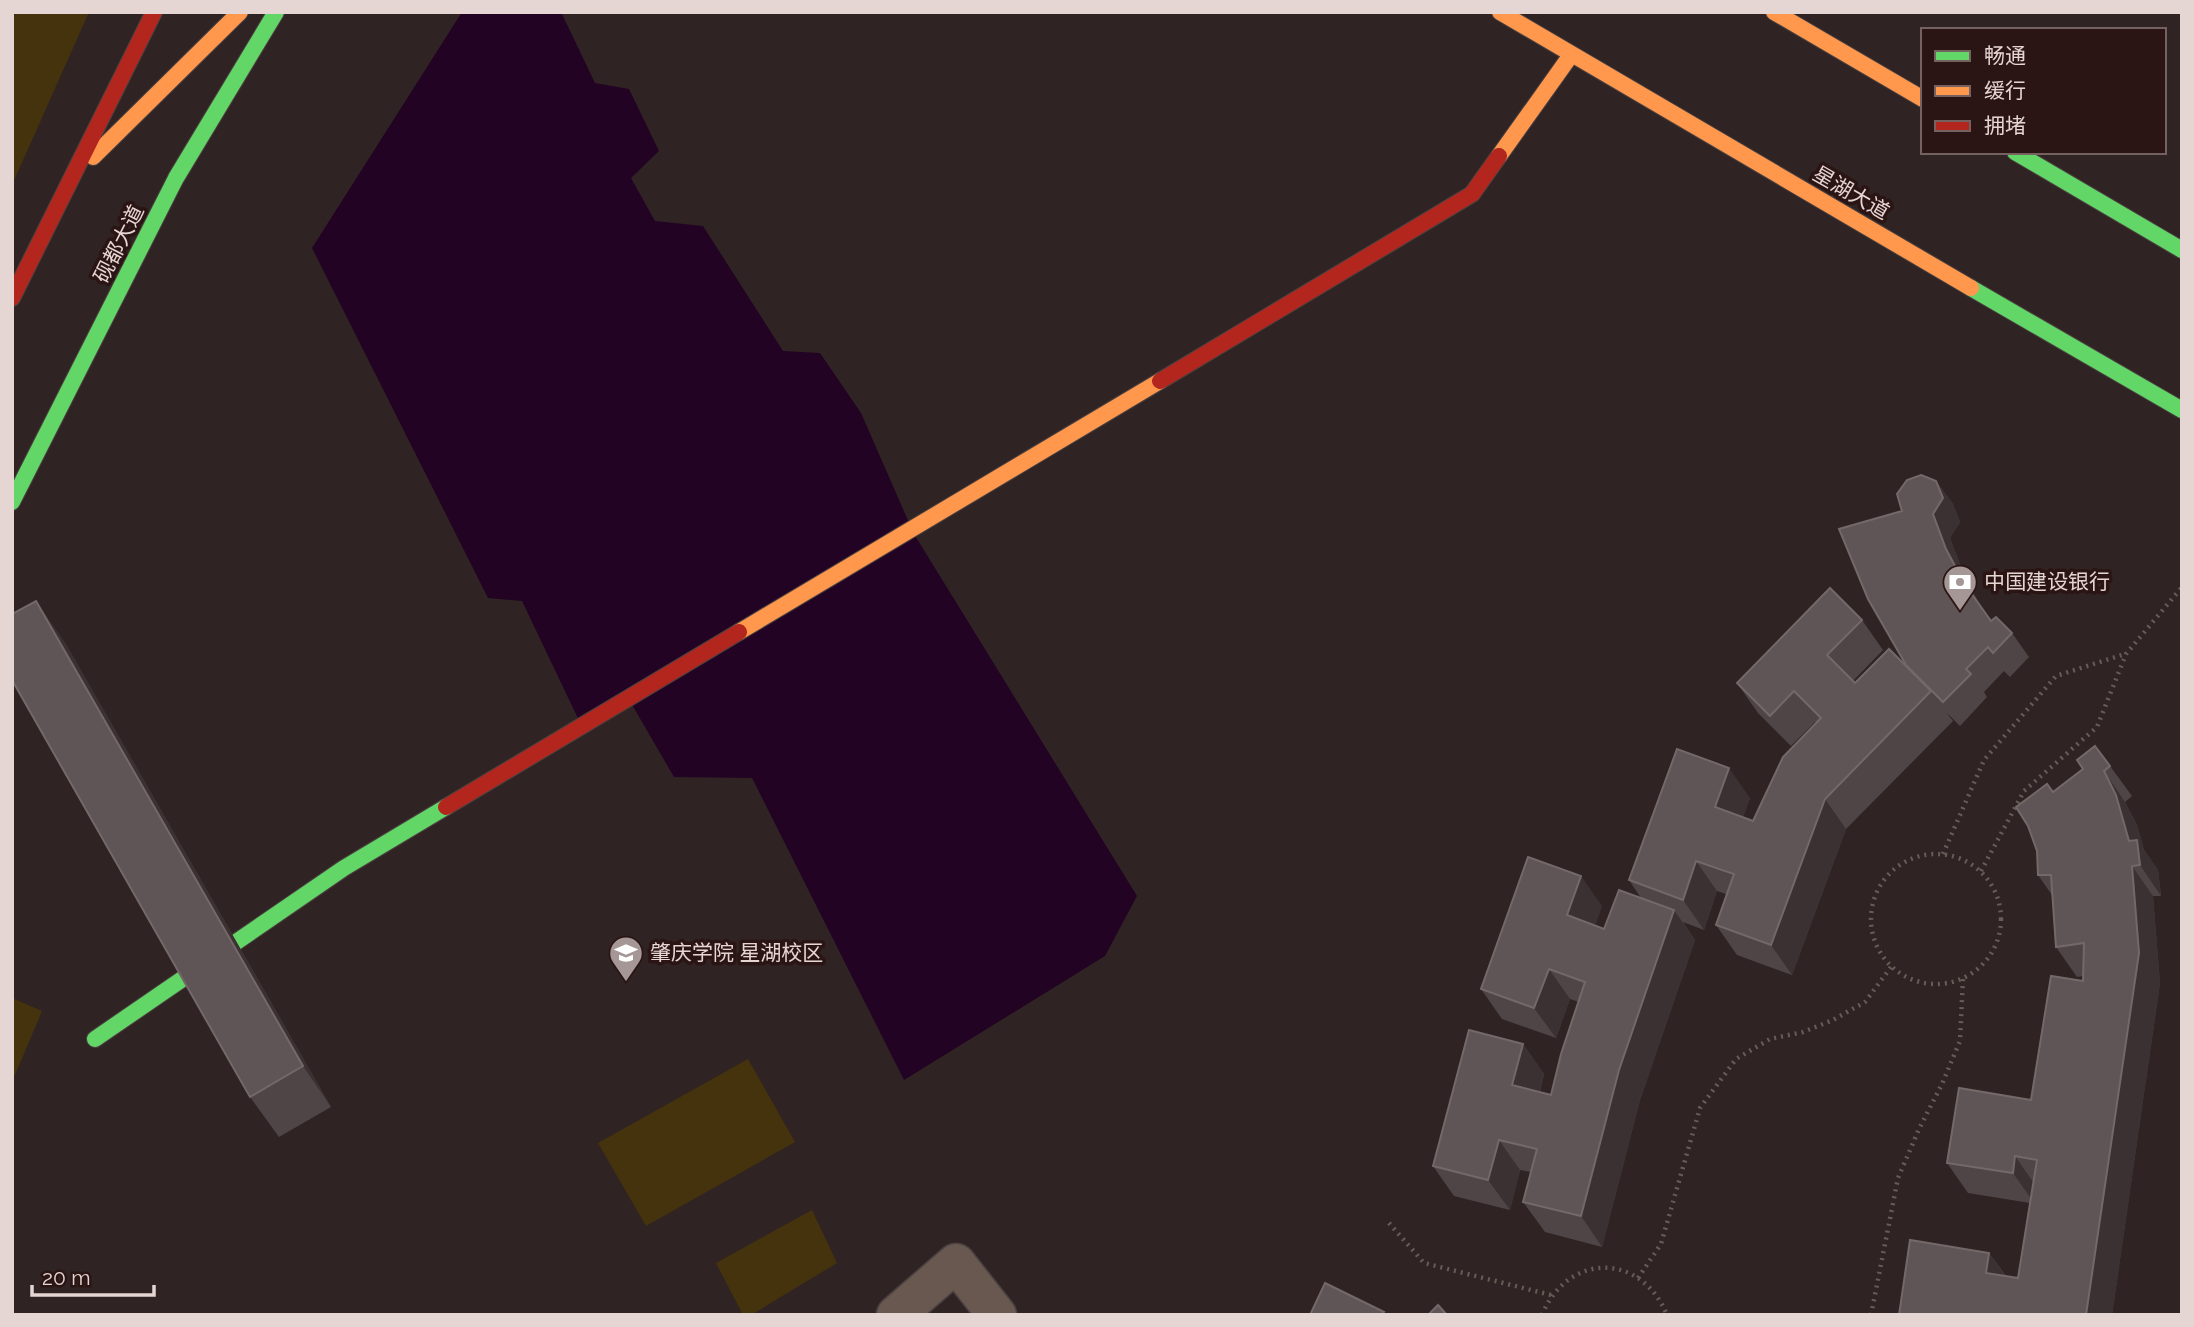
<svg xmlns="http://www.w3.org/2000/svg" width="2194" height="1327" font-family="Raleway,'Noto Sans SC',sans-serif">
<rect width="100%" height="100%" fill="#2f2423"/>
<g fill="#45330d">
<path d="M17 12H89L12 185V19Z"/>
<path d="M12 998 42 1011 12 1082Z"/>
<path d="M748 1059 795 1142 646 1226 598 1143Z"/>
<path d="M812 1210 837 1263 751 1315H743L716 1263Z"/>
</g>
<path fill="#230324" d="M462 12H561L595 83 629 89 659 151 631 178 655 221 703 226 783 351 820 353 861 413 914 534 1137 896 1105 956 904 1080 752 778 674 777 631 703 584 731 522 601 488 598 312 248Z"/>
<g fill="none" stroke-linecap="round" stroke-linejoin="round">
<g stroke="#4b4140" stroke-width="41">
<path id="street" d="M896 1315 956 1263 997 1315"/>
</g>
<g stroke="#4b4140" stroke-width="18">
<g id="fast">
<path d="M2015 152 2182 250"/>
<path d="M1971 288 2182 410"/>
<path d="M12 502 176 178 276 12"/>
<path d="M95 1039 344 868 446 807"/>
</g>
</g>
<g stroke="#4b4140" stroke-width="18">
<g id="slow">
<path d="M1500 12 1971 288"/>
<path d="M1774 12 1923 99"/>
<path d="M1499 156 1571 55"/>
<path d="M93 157 240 12"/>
<path d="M739 632 1160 381"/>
</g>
</g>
<g stroke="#4b4140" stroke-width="18">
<g id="jam">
<path d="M12 298 154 12"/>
<path d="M1160 381 1472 194 1499 156"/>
<path d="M446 807 739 632"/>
</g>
</g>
<g stroke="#685c57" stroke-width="4.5" stroke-dasharray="2 5" stroke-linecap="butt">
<circle cx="1936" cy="919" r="65"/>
<path d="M1943 854 1984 760 2056 676 2125 654"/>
<path d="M1981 871 2024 791 2097 727 2126 654 2182 587"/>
<path d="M1389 1223 1424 1263 1551 1295"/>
<path d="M1638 1278 1661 1244 1700 1108 1736 1059 1770 1039 1803 1032 1833 1020 1865 1002 1891 967"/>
<path d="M1542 1315C1568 1252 1641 1252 1667 1315"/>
<path d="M1871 1315 1898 1178 1919 1129 1942 1084 1960 1041 1963 979"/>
</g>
<use href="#street" stroke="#685850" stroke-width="38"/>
<use href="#fast" stroke="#63d668" stroke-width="16"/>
<use href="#slow" stroke="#ff974d" stroke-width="16"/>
<use href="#jam" stroke="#b3261e" stroke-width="16"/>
</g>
<g fill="#4f4547">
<path d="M1936 481 1953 504 1960 522 1950 538 1963 572 1980 605 1991 621 2012 633 2029 657 2010 677 2004 671 1984 692 1987 697 1960 726 1946 712 1953 721 1846 829 1792 975 1737 955 1716 925 1726 894 1717 891 1704 930 1683 922 1695 940 1640 1100 1602 1247 1545 1232 1523 1202 1531 1172 1520 1170 1510 1210 1454 1196 1433 1166 1523 1044 1544 1074 1540 1092 1551 1095 1579 1002 1570 999 1556 1038 1502 1019 1481 989 1602 906 1595 925 1604 929 1641 898 1629 880 1750 798 1743 817 1753 821 1816 723 1815 722 1791 746 1758 713 1737 683 1862 620 1883 650 1853 681 1855 683 1908 667 1902 511Z"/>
<path d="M64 641 331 1107 279 1137 250 1097Z"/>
<path d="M2110 766 2132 796 2125 802 2137 825 2144 850 2158 870 2161 896H2153L2160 983 2112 1315H1899L1989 1253 2006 1276 2018 1278 2030 1203 1968 1193 1947 1163 2031 1100 2083 981V976L2077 977 2056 947 2052 895 2038 875 2053 792Z"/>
</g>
<g fill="#3c3132">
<path d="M1936 481 1953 504 1960 522 1950 538 1963 572 1981 607 1964 583 1946 549 1933 514Z"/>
<path d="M36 601 64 641 331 1107 303 1066Z"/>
<path d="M1729 768 1750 798 1736 837 1715 807Z"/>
<path d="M2104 771 2125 802 2137 825 2144 850 2158 870 2161 896 2140 865 2129 841Z"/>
<path d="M1825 799 1846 829 1792 975 1771 945Z"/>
<path d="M1696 861 1717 891 1704 930 1683 900Z"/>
<path d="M2132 866 2153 896 2160 983 2112 1315H2086Z"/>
<path d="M1581 876 1602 906 1588 945 1567 915Z"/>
<path d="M1674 910 1695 940 1640 1100 1602 1247 1581 1216 1619 1070Z"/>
<path d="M1549 969 1570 999 1556 1038 1534 1008Z"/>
<path d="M1523 1044 1544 1074 1534 1115 1512 1085Z"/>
<path d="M1499 1140 1520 1170 1510 1210 1488 1180Z"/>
<path d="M2015 1156 2036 1186 2034 1203 2013 1173Z"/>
<path d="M1989 1253 2010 1283 1986 1273Z"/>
</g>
<g fill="#5f5456" stroke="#746869" stroke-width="2">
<path d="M1921 475 1936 481 1943 498 1933 514 1946 549 1964 583 1991 621 1996 617 2012 633 1993 653 1988 647 1966 669 1971 674 1943 702 1906 665 1868 599 1839 529 1902 511 1897 494 1907 480Z"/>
<path d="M1830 588 1862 620 1827 655 1855 683 1889 649 1931 691 1825 799 1771 945 1716 925 1734 874 1696 861 1683 900 1629 880 1677 749 1729 768 1715 807 1753 821 1783 757 1821 718 1794 691 1770 716 1737 683Z"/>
<path d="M36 601 303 1066 250 1097 12 680V614Z"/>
<path d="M2095 746 2110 766 2104 771 2116 795 2129 841 2137 840 2140 865 2132 866 2139 953 2086 1315H1899L1910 1240 1989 1253 1986 1273 2018 1278 2037 1160 2015 1156 2013 1173 1947 1163 1959 1088 2031 1100 2051 976 2083 981 2084 943 2056 947 2051 875H2038L2037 851 2028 826 2016 807 2047 784 2053 792 2083 769 2077 760Z"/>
<path d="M1528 857 1581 876 1567 915 1604 929 1619 890 1674 910 1619 1070 1581 1216 1523 1202 1537 1149 1499 1140 1488 1180 1433 1166 1469 1030 1523 1044 1512 1085 1551 1095 1561 1054 1585 982 1549 969 1534 1008 1481 989Z"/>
<path d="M1325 1283 1384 1312 1382 1315H1310Z"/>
<path d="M1438 1305 1447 1315H1428Z"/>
</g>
<defs>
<g id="bank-pin" transform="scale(1.75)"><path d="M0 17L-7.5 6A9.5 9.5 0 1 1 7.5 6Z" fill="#a59795" stroke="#2b1514"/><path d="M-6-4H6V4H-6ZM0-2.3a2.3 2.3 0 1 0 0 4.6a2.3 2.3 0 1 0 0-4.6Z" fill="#fff"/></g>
<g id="university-pin" transform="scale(1.75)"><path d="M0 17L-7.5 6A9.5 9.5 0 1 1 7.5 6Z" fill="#a59795" stroke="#2b1514"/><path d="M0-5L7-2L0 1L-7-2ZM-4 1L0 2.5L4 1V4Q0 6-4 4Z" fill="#fff"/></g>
</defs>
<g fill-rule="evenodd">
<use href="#bank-pin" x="1960" y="582"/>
<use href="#university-pin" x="626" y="953"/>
</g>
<g text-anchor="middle" stroke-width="7" stroke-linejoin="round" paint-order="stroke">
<g font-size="21" fill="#e5d5d3" stroke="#2b1514">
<text transform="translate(1851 193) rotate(30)" y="7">星湖大道</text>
<text transform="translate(119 244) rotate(-63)" y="7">砚都大道</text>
</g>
<g font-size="21" fill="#e5d5d3" stroke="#2b1514" text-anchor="start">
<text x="1984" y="589">中国建设银行</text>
<text x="650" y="960">肇庆学院 星湖校区</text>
</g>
</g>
<rect width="2194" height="1327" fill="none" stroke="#e5d5d3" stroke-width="28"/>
<rect x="1921" y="28" width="245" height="126" fill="#2b1514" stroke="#756260" stroke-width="2"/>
<rect x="1935" y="51" width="35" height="10" fill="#63d668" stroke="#756260" stroke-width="2"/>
<text x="1984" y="63" font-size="21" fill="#e5d5d3">畅通</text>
<rect x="1935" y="86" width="35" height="10" fill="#ff974d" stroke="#756260" stroke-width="2"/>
<text x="1984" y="98" font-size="21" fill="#e5d5d3">缓行</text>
<rect x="1935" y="121" width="35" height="10" fill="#b3261e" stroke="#756260" stroke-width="2"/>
<text x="1984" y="133" font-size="21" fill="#e5d5d3">拥堵</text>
<path d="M32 1285v10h122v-10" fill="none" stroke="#e5d5d3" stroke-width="3.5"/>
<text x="42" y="1285" font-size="21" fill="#e5d5d3" stroke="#2b1514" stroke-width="5" paint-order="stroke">20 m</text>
</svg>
